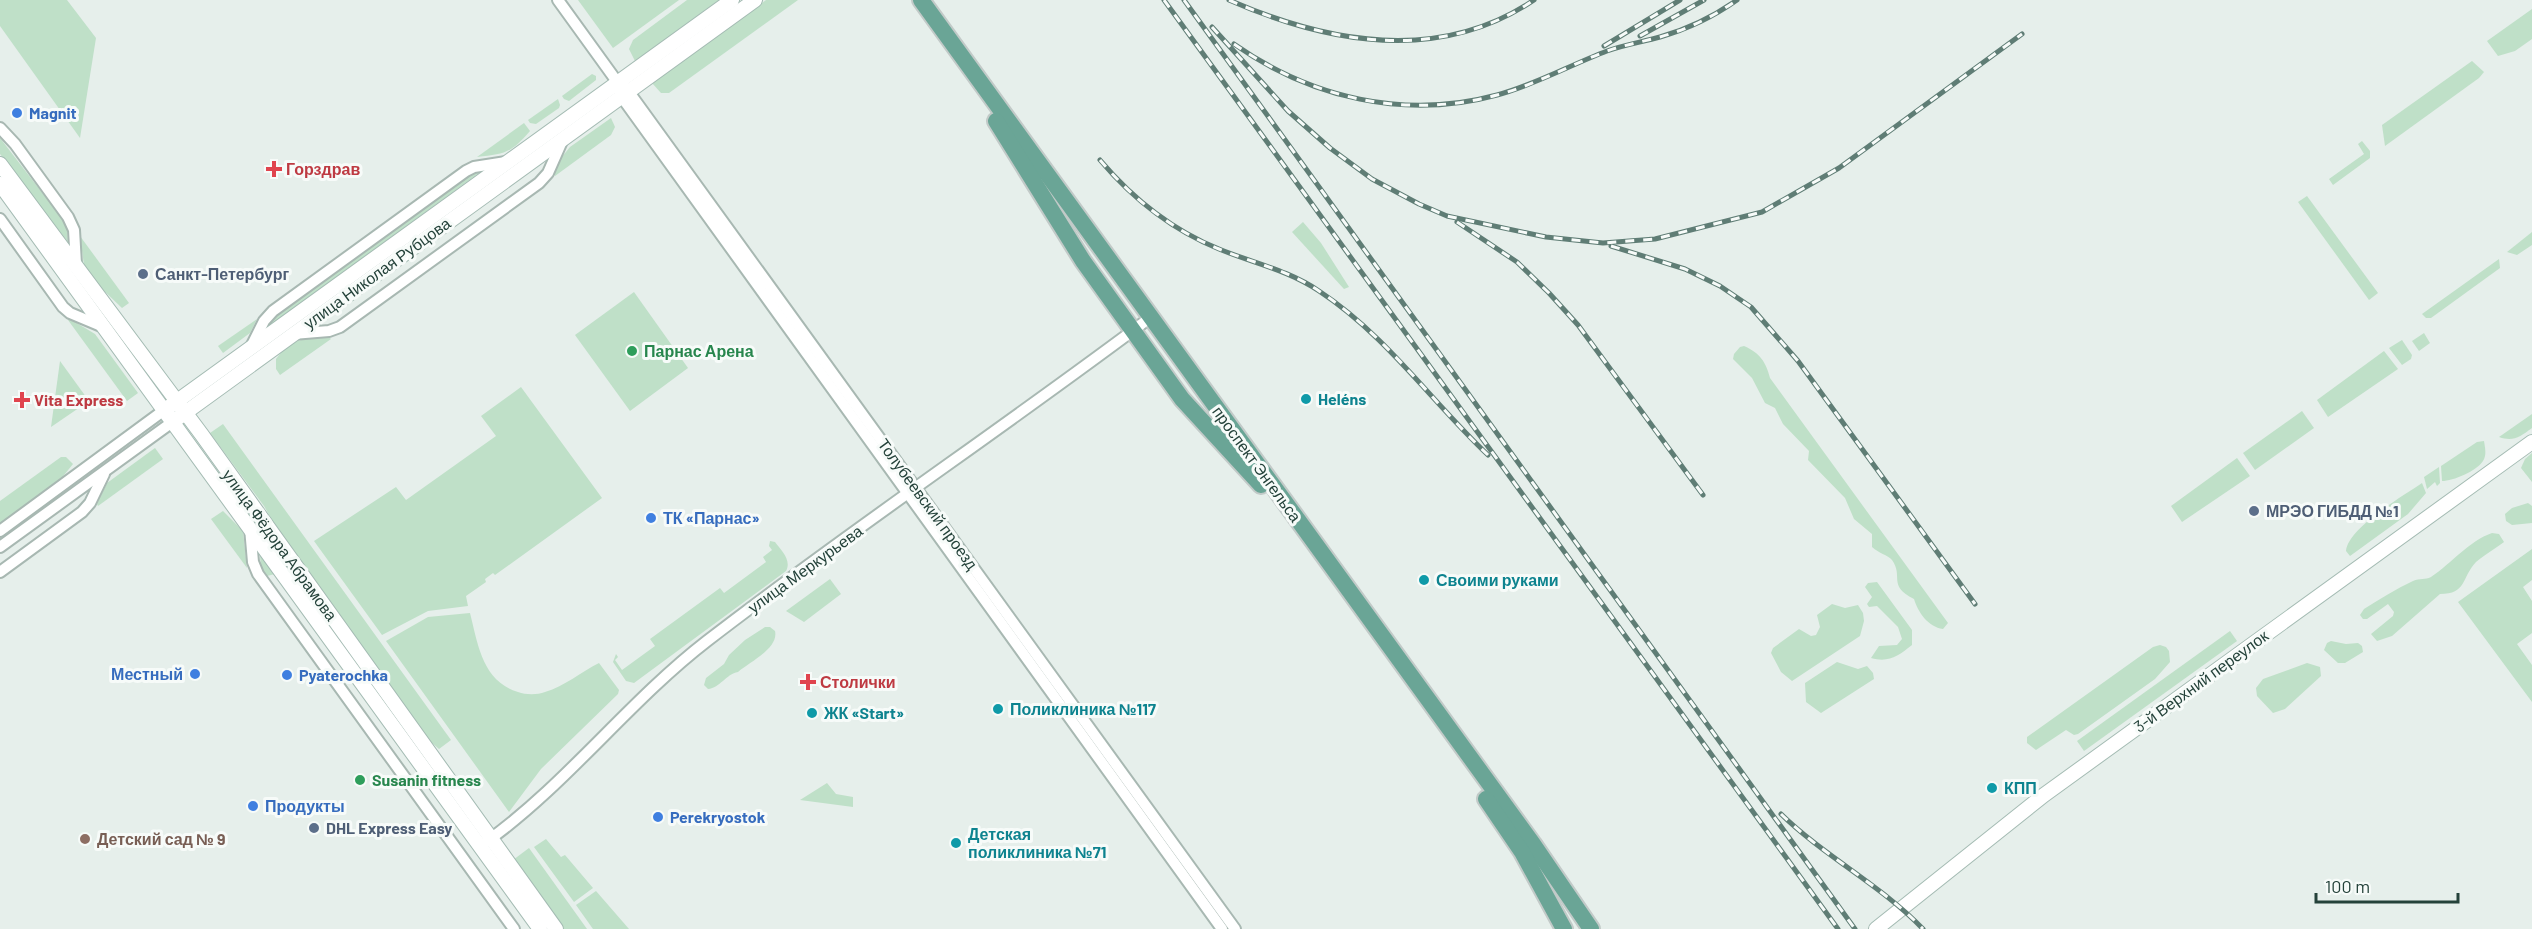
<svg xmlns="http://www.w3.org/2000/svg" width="2532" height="929" font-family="Barlow,sans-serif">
<rect width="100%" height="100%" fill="#e6efeb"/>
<g fill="#bfe0c8">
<path d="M0 0H67L96 38 80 138 0 26Z"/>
<path d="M578 0H679L613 48Z"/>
<path d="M687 0H719L635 61 629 49 633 40Z"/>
<path d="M766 0H798L669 93H661L652 83Z"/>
<path d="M2532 9V39L2515 51 2498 56 2487 41Z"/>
<path d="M2472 61 2484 72 2479 78 2385 146 2382 125Z"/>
<path d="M592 74 596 76V80L569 101 564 99 562 96Z"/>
<path d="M558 99 560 105 559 108 536 124 530 123 528 120Z"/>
<path d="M611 118 615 127 611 135 555 176 554 174 561 158 570 147Z"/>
<path d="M524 123 530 131C511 153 505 154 477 157Z"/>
<path d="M0 138 64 221 67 229 68 242 0 154Z"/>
<path d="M2362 141 2370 151V158L2333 185 2329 179 2364 154 2358 144Z"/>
<path d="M483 170 268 327 267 326 274 316 471 174Z"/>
<path d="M2307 196 2378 293 2369 300 2298 202Z"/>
<path d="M1303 222 1321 243 1349 287 1344 289 1292 232Z"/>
<path d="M2532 232V245L2517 255 2507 252Z"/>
<path d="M80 236 129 303 122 308 101 288 84 265Z"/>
<path d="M2499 259 2500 268 2431 318H2426L2422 314Z"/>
<path d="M634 292 688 368 630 411 575 335Z"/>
<path d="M70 319 95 334 138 393 127 401 68 320Z"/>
<path d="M257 319 250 333 223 353 218 346Z"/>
<path d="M2424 333 2430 343 2419 351 2412 341Z"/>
<path d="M329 337 331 339 280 375 276 369V359C292 337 304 339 329 337Z"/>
<path d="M2402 340 2412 355 2411 359 2402 365 2389 348Z"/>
<path d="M1744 346C1760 353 1766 362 1770 378L1948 623 1943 629C1928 627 1918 612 1914 599 1887 585 1904 577 1892 560 1888 555 1878 553 1872 547V534L1854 519 1845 498 1808 460 1809 451 1783 424 1775 408 1765 403 1752 378 1733 359 1734 354 1740 347Z"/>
<path d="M2384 351 2398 369 2328 417 2317 400Z"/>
<path d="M60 361 89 401 51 427Z"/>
<path d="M521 387 602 498 495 575 493 573 485 579 486 582 466 596 468 606 428 611 382 635 314 541 396 487 406 500 496 436 481 416Z"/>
<path d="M2302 411 2314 428 2255 470 2243 453Z"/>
<path d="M2532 414V428C2520 437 2513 442 2499 437Z"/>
<path d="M223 424 451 740 439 749 422 734 289 550 264 506 210 433Z"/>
<path d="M2484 441C2485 448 2487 455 2483 461 2477 471 2453 481 2442 481L2441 466 2477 442Z"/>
<path d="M155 448 163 459 98 506 97 504 107 483Z"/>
<path d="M2532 453V482L2521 468 2525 459Z"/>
<path d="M61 457H66L73 464 60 480 0 524V501Z"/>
<path d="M2237 458 2250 476 2182 522 2171 506Z"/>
<path d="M2439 467 2440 483 2437 486 2435 482 2427 489 2424 477Z"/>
<path d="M2422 483 2426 493 2408 514 2350 556 2346 551C2348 528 2403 496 2422 483Z"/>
<path d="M2528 503 2532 506V523L2512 525 2506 521 2505 514 2512 508Z"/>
<path d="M223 511 243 531 247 568 211 519Z"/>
<path d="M2492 533 2499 534 2504 542C2495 549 2484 555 2476 562 2461 578 2467 594 2440 594L2392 636 2377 641 2371 634 2393 616 2394 612 2388 604 2367 619H2363L2360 615 2364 609C2380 599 2396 589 2413 581 2420 578 2425 580 2431 577 2452 563 2469 541 2492 533Z"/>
<path d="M770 541 775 542C781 550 792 560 786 571L634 683 626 681 613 662 616 654 618 657 615 660 622 670 655 646 650 639 720 588 724 593 766 562 763 557 772 550 769 546Z"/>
<path d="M2532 549V580L2523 587 2532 601V633L2517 644 2532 665V702L2458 602Z"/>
<path d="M260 556 275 574 267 576 261 568Z"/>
<path d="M830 579 841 594 804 622 786 611Z"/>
<path d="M1877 582 1912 630V645C1898 656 1889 663 1871 658L1879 646 1897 645 1902 639 1898 627 1877 606 1869 607 1867 604 1872 597 1865 587 1868 583Z"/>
<path d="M1832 604 1845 608 1858 605 1863 613 1864 621 1860 636 1792 681 1781 672 1771 653 1773 648 1799 629 1811 636 1816 635 1820 627 1817 615Z"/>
<path d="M470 613C478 644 482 681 518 692 526 695 537 695 545 692 565 686 581 672 599 663L619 690 618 694 541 769 509 812 386 641 428 617Z"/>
<path d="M765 627H770L775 631C779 648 750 662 738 672 726 674 720 688 708 689L704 685 706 678 724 664 729 655 745 640Z"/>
<path d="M2230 631 2237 641 2084 751 2077 741Z"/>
<path d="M2331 641 2346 644 2358 643 2362 646 2363 652 2345 663H2338L2324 650 2327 643Z"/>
<path d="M2160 645 2166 647 2169 651 2170 662 2155 679 2078 734 2074 735 2066 730 2036 750 2027 743V737L2153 647Z"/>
<path d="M1837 662 1858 669 1867 666 1873 673 1874 679 1821 713 1806 702 1805 683Z"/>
<path d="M2307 663 2320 667 2321 676 2285 709 2273 713 2257 696 2256 688 2263 679Z"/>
<path d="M827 783 836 794 853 797V807L800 800Z"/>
<path d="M546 839 561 857 565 855 593 888 574 902 534 847Z"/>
<path d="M529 848 587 929H563L513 860Z"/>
<path d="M596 891 629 929H593L576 905Z"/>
</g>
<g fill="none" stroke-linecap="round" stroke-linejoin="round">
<g stroke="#a8b8b2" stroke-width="14">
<g id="street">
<path d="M558 0 618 83 621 96 1222 929"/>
<path d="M626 88 1235 929"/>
<path d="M0 128 15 144 68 217 74 230 76 264"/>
<path d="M0 219 63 307 70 313 101 326"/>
<path d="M293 334 329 331 340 327 539 183 548 173 563 139"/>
<path d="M251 347 264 321 273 311 466 171 474 167 506 162"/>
<path d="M250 528 253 562 258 574 514 929"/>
<path d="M0 531 163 411"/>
<path d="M0 547 171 423"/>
<path d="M0 572 82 512 90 503 104 474"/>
<path d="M486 842C567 784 628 702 707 641 852 529 1005 427 1151 317"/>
</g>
</g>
<g stroke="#a4bbb3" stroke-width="16">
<g id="secondary">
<path d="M0 164 202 435 556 929"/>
<path d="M0 184 540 929"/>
<path d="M169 407 732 0"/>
<path d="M178 418 755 0"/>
<path d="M1876 929 2044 795 2532 442"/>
</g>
</g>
<g stroke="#c2cac8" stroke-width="20">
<g id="primary">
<path d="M921 0 1533 844 1591 929"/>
<path d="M996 121 1083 261 1182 399 1261 485"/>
<path d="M1486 799 1522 852 1564 929"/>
</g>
</g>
<use href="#street" stroke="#fff" stroke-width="10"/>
<use href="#secondary" stroke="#fff" stroke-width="14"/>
<use href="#primary" stroke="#6aa596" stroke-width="16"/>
<g stroke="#5f7d75" stroke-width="5">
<g id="rail">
<path d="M1164 0 1838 929"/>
<path d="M1184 0 1855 929"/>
<path d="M1229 0C1327 43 1439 64 1534 0"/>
<path d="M1212 27 1288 111 1330 148 1372 179 1419 204 1447 216 1546 237 1603 243 1655 239 1762 212 1839 168 2022 34"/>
<path d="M1640 36 1704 0"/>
<path d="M1234 44C1311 98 1405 120 1497 95 1535 85 1570 65 1607 51 1623 45 1642 42 1660 37 1688 29 1713 17 1737 0"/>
<path d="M1604 46 1680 0"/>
<path d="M1100 160C1133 199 1172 230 1219 249 1253 263 1288 270 1319 291 1386 335 1431 401 1488 455"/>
<path d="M1457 222 1517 262 1549 293 1578 325 1703 495"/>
<path d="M1611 246 1685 269 1720 286 1751 307 1798 361 1975 604"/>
<path d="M1781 814C1825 857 1881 885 1923 929"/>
</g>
</g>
<use href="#rail" stroke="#f7fbf9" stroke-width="3" stroke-dasharray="9" stroke-linecap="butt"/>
</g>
<g fill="#3f7fe0" stroke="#f7fbf9" stroke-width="2">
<circle cx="17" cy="113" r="6"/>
<circle cx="651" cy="518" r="6"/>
<circle cx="195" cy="674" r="6"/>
<circle cx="287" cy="675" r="6"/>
<circle cx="253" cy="806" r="6"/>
<circle cx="658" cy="817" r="6"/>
</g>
<g fill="#e0444e" stroke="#f7fbf9" stroke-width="2">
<path d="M271 160h6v6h6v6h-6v6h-6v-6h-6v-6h6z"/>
<path d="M19 391h6v6h6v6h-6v6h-6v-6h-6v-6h6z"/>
<path d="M805 673h6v6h6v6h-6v6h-6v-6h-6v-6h6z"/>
</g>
<g fill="#5c6f8a" stroke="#f7fbf9" stroke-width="2">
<circle cx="143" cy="274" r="6"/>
<circle cx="2254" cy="511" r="6"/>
<circle cx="314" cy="828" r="6"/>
</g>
<g fill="#2e9e5b" stroke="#f7fbf9" stroke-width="2">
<circle cx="632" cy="351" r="6"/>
<circle cx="360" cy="780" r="6"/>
</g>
<g fill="#0f9aa8" stroke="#f7fbf9" stroke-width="2">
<circle cx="1306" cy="399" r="6"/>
<circle cx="1424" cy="580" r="6"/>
<circle cx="998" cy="709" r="6"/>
<circle cx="812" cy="713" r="6"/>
<circle cx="1992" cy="788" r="6"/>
<circle cx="956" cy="843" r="6"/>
</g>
<circle fill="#8d6e63" stroke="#f7fbf9" stroke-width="2" cx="85" cy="839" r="6"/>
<g text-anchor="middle" stroke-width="6" stroke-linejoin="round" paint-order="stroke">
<g font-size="16" font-weight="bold" fill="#366cbe" stroke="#f7fbf9" text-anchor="start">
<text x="29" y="119">Magnit</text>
<text x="663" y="524">ТК «Парнас»</text>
<text x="183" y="680" text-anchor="end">Местный</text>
<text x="299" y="681">Pyaterochka</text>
<text x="265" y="812">Продукты</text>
<text x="670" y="823">Perekryostok</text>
</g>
<g font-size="16" font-weight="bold" fill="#be3a42" stroke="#f7fbf9" text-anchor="start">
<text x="286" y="175">Горздрав</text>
<text x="34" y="406">Vita Express</text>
<text x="820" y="688">Столички</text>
</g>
<g font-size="16" fill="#24423a" stroke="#f7fbf9">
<text transform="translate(377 273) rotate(-36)" y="6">улица Николая Рубцова</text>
<text transform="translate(1257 464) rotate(54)" y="6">проспект Энгельса</text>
<text transform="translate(928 504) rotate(54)" y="6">Толубеевский проезд</text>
<text transform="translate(280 545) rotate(54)" y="6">улица Фёдора Абрамова</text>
<text transform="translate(805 569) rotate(-36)" y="6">улица Меркурьева</text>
<text transform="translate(2201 681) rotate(-36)" y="6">3-й Верхний переулок</text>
</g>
<g font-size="16" font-weight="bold" fill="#4e5e75" stroke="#f7fbf9" text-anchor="start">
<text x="155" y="280">Санкт-Петербург</text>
<text x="2266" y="517">МРЭО ГИБДД №1</text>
<text x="326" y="834">DHL Express Easy</text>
</g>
<g font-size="16" font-weight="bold" fill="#27864d" stroke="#f7fbf9" text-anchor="start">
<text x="644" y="357">Парнас Арена</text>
<text x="372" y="786">Susanin fitness</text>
</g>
<g font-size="16" font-weight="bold" fill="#0d838f" stroke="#f7fbf9" text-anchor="start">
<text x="1318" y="405">Heléns</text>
<text x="1436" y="586">Своими руками</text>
<text x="1010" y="715">Поликлиника №117</text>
<text x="824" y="719">ЖК «Start»</text>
<text x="2004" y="794">КПП</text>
<text x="968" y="840">Детская<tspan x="968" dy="18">поликлиника №71</tspan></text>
</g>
<g font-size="16" font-weight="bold" fill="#785e54" stroke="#f7fbf9" text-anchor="start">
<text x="97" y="845">Детский сад № 9</text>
</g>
</g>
<path d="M2316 893v9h142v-9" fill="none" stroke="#24423a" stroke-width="3"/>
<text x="2325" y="893" font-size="18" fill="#24423a" stroke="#f7fbf9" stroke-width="4.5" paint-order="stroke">100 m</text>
</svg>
